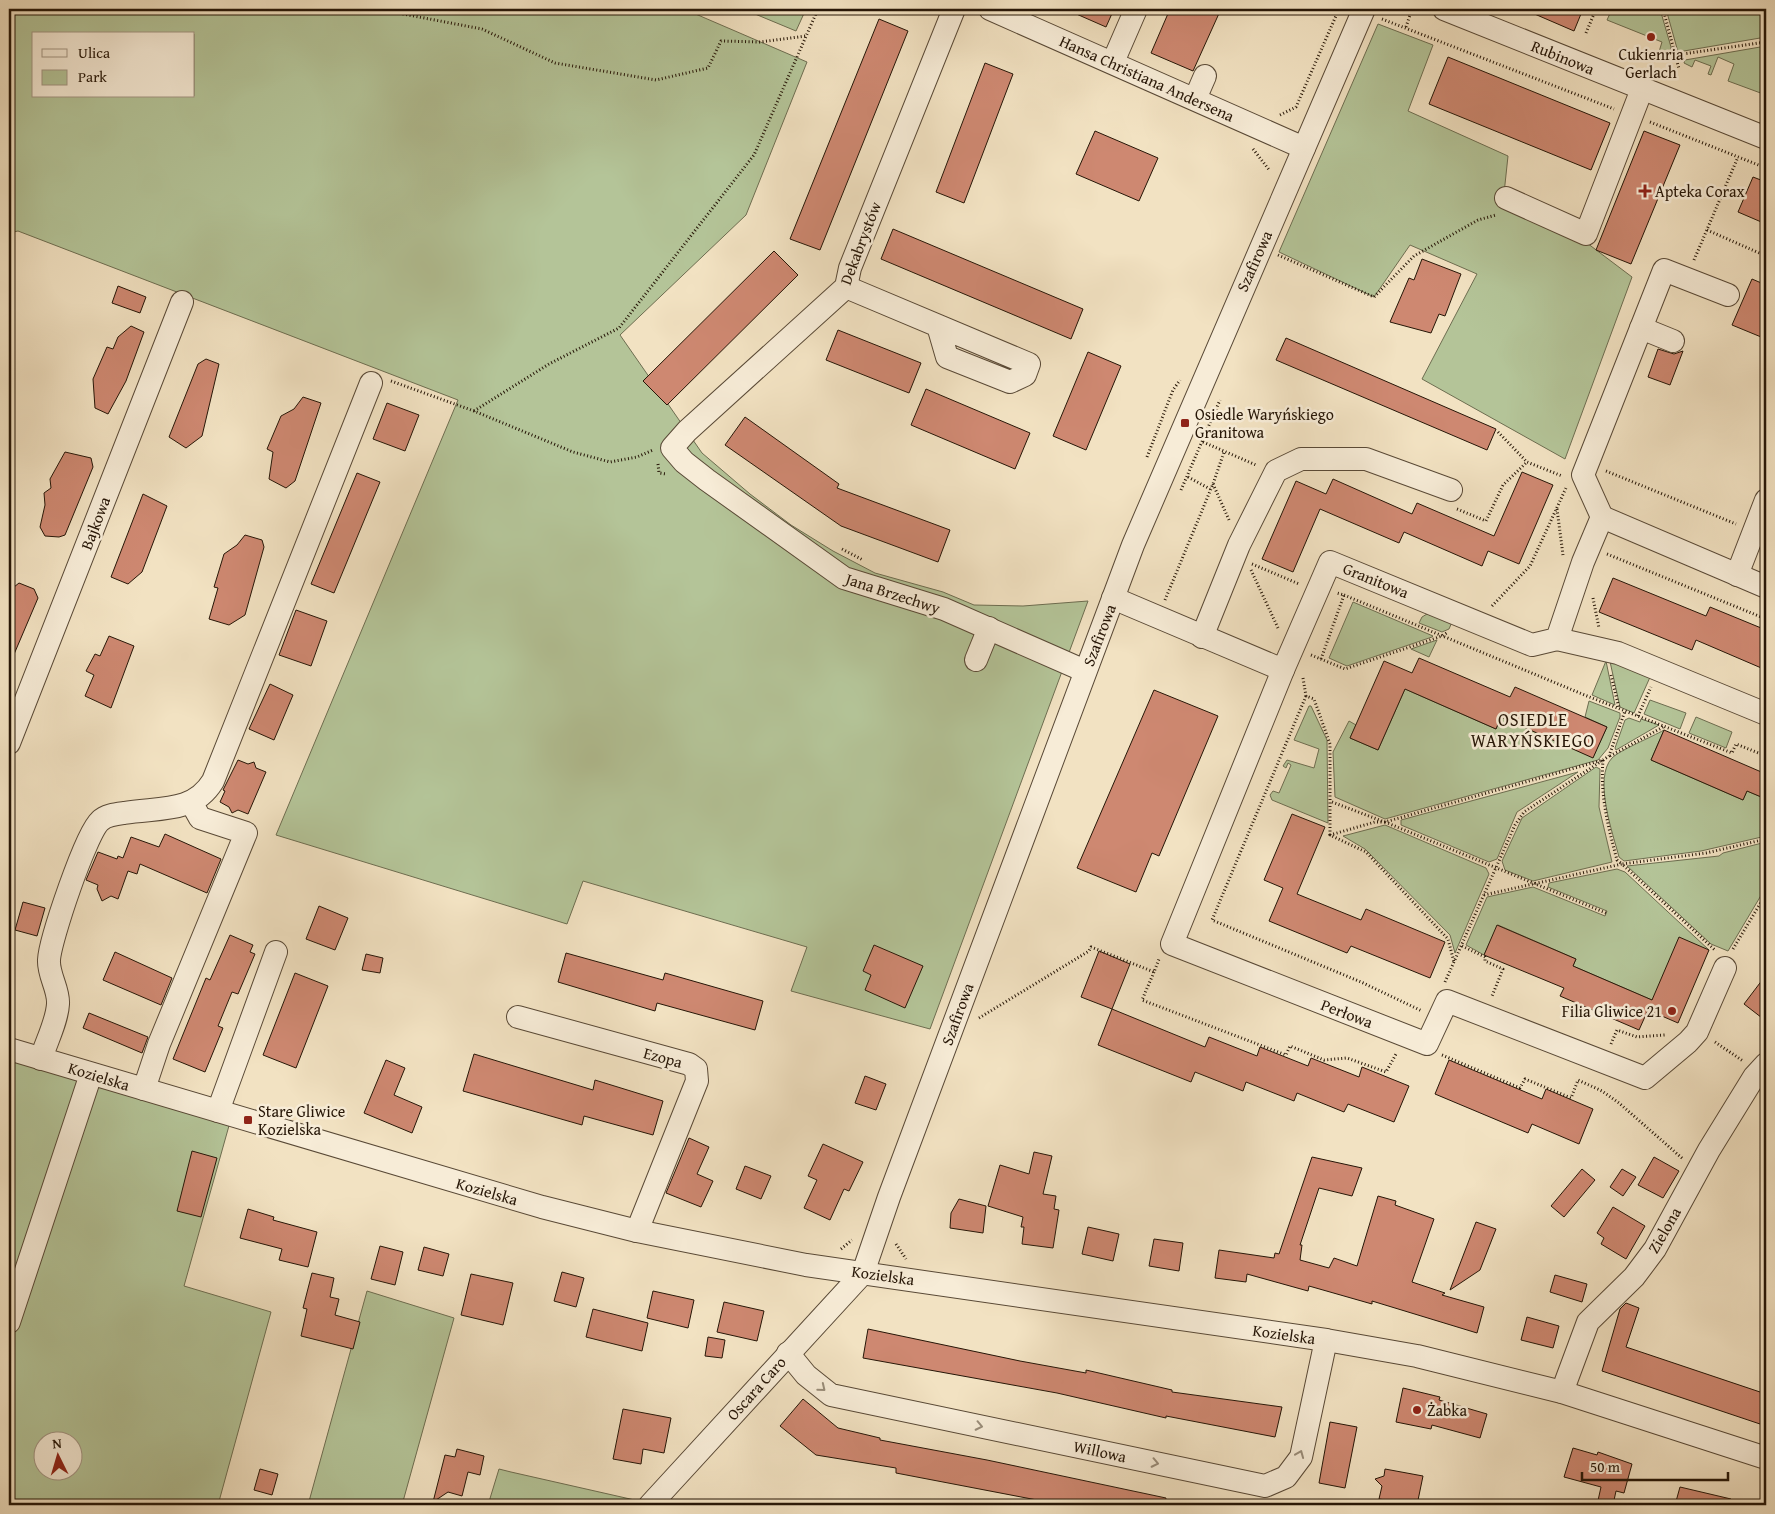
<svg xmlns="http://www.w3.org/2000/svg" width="1775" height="1514" font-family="'Gentium Book Plus',serif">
<rect width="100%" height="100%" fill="#f2e2c2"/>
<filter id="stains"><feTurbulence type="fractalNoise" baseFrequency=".004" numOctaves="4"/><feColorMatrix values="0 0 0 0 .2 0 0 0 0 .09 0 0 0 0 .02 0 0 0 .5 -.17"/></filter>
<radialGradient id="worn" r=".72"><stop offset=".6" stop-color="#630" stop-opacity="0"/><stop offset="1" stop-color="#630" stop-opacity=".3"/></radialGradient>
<g fill="#b4c498" stroke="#6d6d50" fill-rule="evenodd">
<path d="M9 9H684L807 62 746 215 620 335 702 453 750 494 791 525 833 551 875 573 943 592 974 605 1023 606 1088 601 930 1029 791 991 807 947 583 881 567 924 276 835 458 400 18 231 9 233ZM34 34H194V96H34Z"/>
<path d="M743 9H806L796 31Z"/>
<path d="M1612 9H1660L1671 47 1670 54 1664 56 1658 55 1662 42 1607 20Z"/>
<path d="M1666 9H1766V37L1678 52Z"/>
<path d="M1378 24 1433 45 1408 111 1508 156 1503 203 1579 237 1632 277 1565 459 1422 379 1477 274 1410 245 1374 297 1279 252Z"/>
<path d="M1766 46V95L1728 81 1734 64 1718 57 1711 75 1708 74 1711 66 1695 60 1692 67 1684 63 1685 60Z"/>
<path d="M1353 602 1433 636 1432 637 1347 666 1329 658Z"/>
<path d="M1427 614 1452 622 1449 629 1442 632 1419 623 1422 617Z"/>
<path d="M1437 640 1429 657 1411 649Z"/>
<path d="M1609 657 1651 675 1634 713 1620 707Z"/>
<path d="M1606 661 1615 705 1592 695Z"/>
<path d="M1405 689 1496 729 1501 717 1593 757 1607 727 1585 717 1589 701 1620 713V717L1608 748 1598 760 1385 819 1335 797 1333 752 1349 721 1356 725 1350 738 1378 750Z"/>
<path d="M1650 700 1686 713 1680 729 1644 714Z"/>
<path d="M1309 706H1311L1327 740 1328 823 1272 800 1270 795 1273 791 1279 793 1291 765 1288 763 1286 768 1283 766 1287 760 1314 768 1319 749 1294 740Z"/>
<path d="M1696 717 1732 732 1726 748 1689 733Z"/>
<path d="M1629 718 1640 722 1641 719 1659 725 1616 750 1615 748 1625 720Z"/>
<path d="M1664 730 1651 760 1743 800 1747 791 1766 799V836L1701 851 1624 861 1619 857C1613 834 1593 778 1612 758 1620 750 1652 737 1664 730Z"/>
<path d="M1596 767 1600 769 1599 807 1612 862 1533 881 1505 870 1502 861 1522 818Z"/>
<path d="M1578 772 1517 812 1497 859 1489 862 1401 825V820Z"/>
<path d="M1385 825 1486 868 1489 874 1455 953 1450 935 1365 849 1343 836Z"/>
<path d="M1766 842V887L1728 951 1711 944 1627 866 1719 856 1723 853Z"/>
<path d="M1617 869 1625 872 1709 950 1652 1000 1573 966 1576 959 1498 925 1484 955 1466 945 1487 897 1533 887 1605 916 1607 911 1548 887 1549 883Z"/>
<path d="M9 1049 232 1115 184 1286 271 1312 218 1505H9ZM42 1442H72V1472H42Z"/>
<path d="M367 1291 454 1318 402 1505H308Z"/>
<path d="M499 1469 511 1472 639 1501 635 1505H488Z"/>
</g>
<g fill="#ce8871" stroke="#261607">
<path d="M1065 9H1114L1106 27Z"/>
<path d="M1170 9H1221L1193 71 1151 53Z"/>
<path d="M1523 9H1583L1574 31Z"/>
<path d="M879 19 908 31 820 250 790 239Z"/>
<path d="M1448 57 1610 123 1591 170 1429 104Z"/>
<path d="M985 63 1013 74 964 203 936 192Z"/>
<path d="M1095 131 1158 158 1139 201 1076 174Z"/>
<path d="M1644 131 1680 145 1631 264 1596 250Z"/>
<path d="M1753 177 1766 182V224L1738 212Z"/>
<path d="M893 229 1083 309 1071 339 881 259Z"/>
<path d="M774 251 798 275 667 405 643 381Z"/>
<path d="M1422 259 1461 274 1445 316 1439 314 1431 333 1390 322 1409 278 1414 280Z"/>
<path d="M1752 279 1766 285V339L1732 325Z"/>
<path d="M118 286 146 297 140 313 112 303Z"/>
<path d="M131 326 144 332 126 381 108 414 95 408 93 379 107 347 113 349 118 337Z"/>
<path d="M838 330 921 363 909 393 826 360Z"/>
<path d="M1286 338 1496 429 1487 450 1276 360Z"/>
<path d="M1658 349 1674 354 1683 351 1670 385 1648 377Z"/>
<path d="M1088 352 1121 366 1086 450 1053 436Z"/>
<path d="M206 359 219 364 202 436 186 448 169 437 198 364Z"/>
<path d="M926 389 1030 433 1015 469 911 425Z"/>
<path d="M303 397 321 403 295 481 286 488 269 479 273 452 267 449 281 416 294 409Z"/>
<path d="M387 403 419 415 405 451 373 439Z"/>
<path d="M745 417 839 484 837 488 950 530 938 562 841 526 725 445Z"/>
<path d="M65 452 91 458 93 467 65 535 59 537 45 536 40 527 45 505 44 493 51 488 50 479Z"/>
<path d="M1522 472 1553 485 1519 564 1488 551 1482 566 1404 532 1399 543 1320 509 1293 572 1262 559 1296 481 1326 494 1333 479 1412 514 1417 503 1494 536Z"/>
<path d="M357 473 380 482 334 593 311 584Z"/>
<path d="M143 494 167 506 142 572 128 584 111 577Z"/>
<path d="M245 535 262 540 264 547 245 615 229 625 209 619 218 588 214 587 224 554 237 545Z"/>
<path d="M1613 578 1706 616 1710 607 1766 630V670L1696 640 1692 650 1599 612Z"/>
<path d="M19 583 34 589 38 598 9 666V591Z"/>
<path d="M296 610 327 621 311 666 279 655Z"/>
<path d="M109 636 134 646 111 708 85 696 94 675 86 671 95 654 100 656Z"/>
<path d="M1419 658 1510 697 1515 687 1607 727 1593 758 1501 717 1496 729 1405 689 1378 750 1350 738 1384 661 1412 673Z"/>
<path d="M270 684 293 695 274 740 249 729Z"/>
<path d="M1154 690 1218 716 1159 856 1152 853 1136 892 1077 868Z"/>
<path d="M1664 730 1766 774V799L1747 791 1743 800 1651 760Z"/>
<path d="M238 760 248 764 254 762 256 768 266 772 248 814 238 810 232 813 229 807 220 802 225 791 223 790Z"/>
<path d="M1292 814 1325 827 1297 894 1361 920 1366 909 1445 942 1430 978 1351 946 1347 953 1269 921 1283 888 1264 880Z"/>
<path d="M165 834 221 859 207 893 140 864 137 874 128 871 118 899 111 896 102 901 97 889 98 885 86 880 98 852 117 859 118 856 123 858 131 837 159 847Z"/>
<path d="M23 902 45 908 37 936 15 930Z"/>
<path d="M319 906 348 918 335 950 306 939Z"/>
<path d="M1497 925 1576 959 1573 966 1652 1000 1679 937 1709 950 1678 1023 1648 1010 1639 1030 1560 996 1564 988 1484 955Z"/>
<path d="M230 935 253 945 250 952 255 954 238 994 232 992 218 1026 223 1028 205 1072 173 1059 206 978 210 980Z"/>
<path d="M874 945 923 966 905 1008 865 990 871 975 863 971Z"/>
<path d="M1099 951 1130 964 1112 1009 1081 997Z"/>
<path d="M115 952 172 978 161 1005 103 980Z"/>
<path d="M566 953 663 980 665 973 763 1001 755 1030 657 1003 655 1011 558 982Z"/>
<path d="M366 954 383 958 380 973 362 970Z"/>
<path d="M295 973 328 986 296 1068 263 1055Z"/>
<path d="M1766 975V1021L1744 1004Z"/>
<path d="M1112 1009 1205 1047 1209 1037 1257 1056 1260 1047 1308 1066 1311 1058 1359 1077 1362 1067 1409 1086 1394 1122 1348 1104 1344 1112 1297 1093 1294 1101 1246 1082 1243 1091 1195 1072 1191 1082 1098 1045Z"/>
<path d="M89 1013 148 1037 142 1053 83 1028Z"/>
<path d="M474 1054 593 1090 595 1080 663 1101 653 1135 584 1116 582 1125 463 1091Z"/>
<path d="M386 1060 405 1068 394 1095 422 1107 412 1133 364 1113Z"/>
<path d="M1449 1060 1542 1099 1546 1089 1593 1109 1579 1144 1532 1124 1528 1133 1435 1094Z"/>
<path d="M865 1076 886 1084 876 1110 855 1103Z"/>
<path d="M689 1138 709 1147 697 1174 713 1181 701 1207 666 1193Z"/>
<path d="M823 1144 863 1162 849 1191 844 1189 830 1220 804 1208 817 1180 808 1176Z"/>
<path d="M192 1151 217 1158 201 1217 177 1211Z"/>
<path d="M1034 1152 1052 1156 1043 1194 1056 1196 1054 1209 1059 1210 1053 1248 1022 1244 1024 1227H1021L1023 1217 988 1206 1000 1165 1029 1174Z"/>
<path d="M1312 1157 1362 1168 1352 1196 1319 1188 1300 1245H1302L1300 1260 1329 1268 1334 1258 1357 1266 1378 1196 1396 1201 1395 1205 1434 1219 1412 1282 1445 1293 1442 1295 1484 1307 1477 1333 1372 1301V1304L1309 1286 1308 1291 1247 1274 1246 1282 1215 1278 1219 1250 1274 1258 1275 1253 1279 1254Z"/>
<path d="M1654 1157 1679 1171 1663 1198 1638 1185Z"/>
<path d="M745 1166 771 1176 761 1199 736 1189Z"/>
<path d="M1582 1169 1595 1180 1564 1217 1551 1206Z"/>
<path d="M1622 1169 1636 1177 1623 1196 1610 1187Z"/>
<path d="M959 1199 986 1206 983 1233 950 1228 951 1213Z"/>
<path d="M1613 1207 1645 1226 1626 1259 1601 1244 1604 1238 1597 1233Z"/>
<path d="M248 1209 274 1217 273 1220 317 1232 308 1267 279 1260 282 1249 240 1238Z"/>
<path d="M1476 1222 1496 1229 1480 1270 1450 1290Z"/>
<path d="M1088 1227 1119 1234 1113 1261 1082 1254Z"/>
<path d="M1154 1239 1183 1243 1179 1271 1149 1266Z"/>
<path d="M380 1246 403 1252 395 1285 371 1279Z"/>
<path d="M424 1247 449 1254 443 1276 418 1270Z"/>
<path d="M562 1272 584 1278 576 1307 554 1301Z"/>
<path d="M312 1273 334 1278 330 1297 339 1299 335 1315 360 1322 353 1349 301 1336 307 1309 303 1308Z"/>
<path d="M471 1274 513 1283 503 1325 461 1315Z"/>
<path d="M1555 1275 1587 1284 1582 1302 1550 1292Z"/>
<path d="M653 1291 694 1300 688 1328 647 1318Z"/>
<path d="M724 1302 764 1311 757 1341 717 1332Z"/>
<path d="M1626 1303 1639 1308 1626 1347 1766 1394V1426L1602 1371 1620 1309Z"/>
<path d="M593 1309 648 1323 642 1351 586 1337Z"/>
<path d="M1527 1317 1559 1326 1553 1348 1521 1340Z"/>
<path d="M868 1329 1020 1361 1086 1373V1370L1172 1390V1392L1282 1407 1275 1437 1166 1416V1418L1057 1393 863 1358Z"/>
<path d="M708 1337 725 1340 722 1358 705 1356Z"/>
<path d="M1403 1388 1440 1397 1439 1400 1487 1414 1480 1438 1432 1425 1431 1429 1396 1422Z"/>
<path d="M803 1399 838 1428 880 1438V1440L987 1460 1166 1498 1165 1505H1063L896 1473V1468L816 1455 780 1426Z"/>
<path d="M623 1409 671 1418 664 1453 643 1449 641 1464 613 1459Z"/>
<path d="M1330 1422 1357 1427 1345 1488 1319 1483Z"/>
<path d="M1573 1448 1597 1455 1598 1452 1632 1464 1624 1493 1616 1491 1613 1505H1597L1601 1487 1564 1477Z"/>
<path d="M457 1449 484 1456 480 1475 468 1472 462 1496 448 1492 433 1502 445 1455 455 1457Z"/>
<path d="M260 1469 278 1474 272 1495 254 1490Z"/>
<path d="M1385 1469 1423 1476 1417 1505 1379 1499 1382 1486 1375 1479 1384 1476Z"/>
<path d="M1680 1487 1731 1499 1730 1505H1675Z"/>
</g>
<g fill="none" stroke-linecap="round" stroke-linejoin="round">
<g stroke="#594936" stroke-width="24">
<g id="minor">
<path d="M954 9 850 268 846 287 687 431 672 448 684 462 707 480 844 578 944 609 1085 671"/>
<path d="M990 9 1304 148"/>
<path d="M1444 9 1766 138"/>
<path d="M1113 62 1136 9"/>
<path d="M1195 99 1205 76"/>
<path d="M1506 198 1586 234 1642 89"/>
<path d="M846 287 1029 364 1025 375 1010 382 947 357 938 326"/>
<path d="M1641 328 1673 341"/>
<path d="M1602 517 1583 475 1664 270 1728 295"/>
<path d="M1737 575 1766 500"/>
<path d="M1113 598 1283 670 1330 562 1532 645 1557 639 1583 562 1602 517 1766 587"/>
<path d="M1202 637 1239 545 1276 471 1301 459H1366L1451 490"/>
<path d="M1557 639 1618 653 1766 714"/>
<path d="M976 660 989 628"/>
<path d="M1283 670 1172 944 1427 1044 1447 1001 1645 1078 1688 1042 1697 1032 1725 968"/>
<path d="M9 743 182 302"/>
<path d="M518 1017 689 1064 696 1069 697 1081 637 1231"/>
<path d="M9 1049 542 1207 637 1231 806 1265 1326 1340 1417 1356 1562 1392 1766 1458"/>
<path d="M41 1059C46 1042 57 1022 58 1004 59 989 48 975 49 960 50 940 86 833 100 821 106 815 116 814 124 813 158 807 193 814 213 781L371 383"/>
<path d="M144 1089 159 1044 246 833 200 818 191 802"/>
<path d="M218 1111 276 952"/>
<path d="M9 1322 91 1074"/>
<path d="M788 1353 806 1375 831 1395 1265 1486 1286 1477 1301 1457 1326 1340"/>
<path d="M1562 1392 1588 1322 1634 1277 1655 1249 1709 1150 1754 1077 1766 1064"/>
<path d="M650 1505 863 1273 889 1197 1133 545 1364 9"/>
</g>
</g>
<g stroke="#261607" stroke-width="3" stroke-dasharray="1 2.5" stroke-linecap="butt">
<path d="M386 9 398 13 482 29 555 63 656 80 708 68 721 41 760 42 806 36"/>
<path d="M1663 9 1679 69"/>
<path d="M1382 19 1614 109"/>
<path d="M1406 27 1412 9"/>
<path d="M1586 33 1596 9"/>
<path d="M1676 55 1766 42"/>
<path d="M1280 115 1296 107 1339 9"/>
<path d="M1650 122 1766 168"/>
<path d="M1253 149 1270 171"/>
<path d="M1707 230 1766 256"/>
<path d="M1278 255 1374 297 1414 256 1478 220 1496 215"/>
<path d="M1694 260 1738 157"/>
<path d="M391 381 474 411 573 452 610 462 637 457 653 450"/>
<path d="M474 411 549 364 619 328 754 155 818 9"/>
<path d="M1498 432 1527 462 1562 476"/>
<path d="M1203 442 1256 465"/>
<path d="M1147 457 1173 390 1180 380"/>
<path d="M658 464 659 473 666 474"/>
<path d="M1606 471 1736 524"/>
<path d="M1188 477 1210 489"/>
<path d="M1213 484 1229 520"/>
<path d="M1181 490 1220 400"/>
<path d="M1457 509 1486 521 1503 485 1527 462"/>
<path d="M1557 509 1563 555"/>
<path d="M842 549 863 560"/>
<path d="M1607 554 1766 619"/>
<path d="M1252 564 1299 584"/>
<path d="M1251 570 1278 628"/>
<path d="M1344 595 1587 696 1732 753 1736 744 1766 756"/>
<path d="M1593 598 1599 628"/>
<path d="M1165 600 1213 484 1224 452"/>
<path d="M1492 606 1530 566 1566 488"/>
<path d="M1311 655 1345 669 1442 636 1448 632"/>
<path d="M1321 659 1344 595 1337 593"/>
<path d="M1611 675 1619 708"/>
<path d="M1303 678 1306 696 1314 699 1330 744V835"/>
<path d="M1306 696 1212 920 1361 982 1422 1011"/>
<path d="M1638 716 1651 687"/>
<path d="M1610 756 1665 726"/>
<path d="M1603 760C1600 796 1608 826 1617 860L1622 864 1706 853 1766 839"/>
<path d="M1332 802 1382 821"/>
<path d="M1385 822H1375L1330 835 1366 852 1448 939 1454 962"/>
<path d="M1484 895 1622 864 1716 951"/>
<path d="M1606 913 1385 822 1603 760 1609 756 1625 711"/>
<path d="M1462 946 1485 957V961L1503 969 1492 996"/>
<path d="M1733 949 1766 894"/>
<path d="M1154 972 1142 1000 1286 1055 1290 1046 1324 1060 1347 1058 1386 1072 1396 1054"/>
<path d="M1445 982 1515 825 1524 812 1603 760"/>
<path d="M979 1018 1089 951 1091 947 1154 972 1159 959"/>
<path d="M1715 1042 1743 1061"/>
<path d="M1611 1044 1617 1030 1637 1037 1665 1035"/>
<path d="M1442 1055 1520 1088 1525 1079 1571 1098 1578 1080 1602 1091 1619 1103 1683 1159"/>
<path d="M896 1244 906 1259"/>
<path d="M841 1249 852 1240"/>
</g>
<use href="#minor" stroke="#f7ecd7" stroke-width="22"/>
</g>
<defs><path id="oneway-chevron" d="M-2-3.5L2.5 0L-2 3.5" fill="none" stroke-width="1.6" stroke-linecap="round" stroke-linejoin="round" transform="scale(1.25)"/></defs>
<g stroke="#998c79">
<use href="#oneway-chevron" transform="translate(822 1388) rotate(39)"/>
<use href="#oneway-chevron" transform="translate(979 1426) rotate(12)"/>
<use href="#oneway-chevron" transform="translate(1300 1454) rotate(-68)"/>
<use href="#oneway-chevron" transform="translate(1155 1463) rotate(12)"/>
</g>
<g fill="#8f2418" stroke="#f7ecd7" stroke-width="2">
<circle cx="1651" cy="37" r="5"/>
<path d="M1642.5 183.5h5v5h5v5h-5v5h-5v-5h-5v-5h5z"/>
<rect x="1180" y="418" width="10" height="10" rx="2.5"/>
<circle cx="1672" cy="1011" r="5"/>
<rect x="243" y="1115" width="10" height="10" rx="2.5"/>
<circle cx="1417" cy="1410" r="5"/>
</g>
<g text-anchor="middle" stroke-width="5" stroke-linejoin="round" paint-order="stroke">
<g font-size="16" fill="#261607" stroke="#f7ecd7" text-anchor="start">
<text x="1651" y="60" text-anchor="middle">Cukienria<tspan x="1651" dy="18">Gerlach</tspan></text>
<text x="1655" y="197">Apteka Corax</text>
<text x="1195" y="420">Osiedle Waryńskiego<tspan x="1195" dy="18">Granitowa</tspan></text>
<text x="1662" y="1017" text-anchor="end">Filia Gliwice 21</text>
<text x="258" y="1117">Stare Gliwice<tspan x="258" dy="18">Kozielska</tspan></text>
<text x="1427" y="1416">Żabka</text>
</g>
<g font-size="16" fill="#261607" stroke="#f7ecd7">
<text transform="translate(1563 57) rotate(22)" y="6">Rubinowa</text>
<text transform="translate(1147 78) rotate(24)" y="6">Hansa Christiana Andersena</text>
<text transform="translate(860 243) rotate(-69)" y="6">Dekabrystów</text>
<text transform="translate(1254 261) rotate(-66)" y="6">Szafirowa</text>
<text transform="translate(95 523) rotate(-69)" y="6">Bajkowa</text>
<text transform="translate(1376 580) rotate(22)" y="6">Granitowa</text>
<text transform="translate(893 593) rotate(18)" y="6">Jana Brzechwy</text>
<text transform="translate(1099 635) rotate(-69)" y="6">Szafirowa</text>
<text transform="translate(1347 1013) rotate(21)" y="6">Perłowa</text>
<text transform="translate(957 1014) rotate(-70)" y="6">Szafirowa</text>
<text transform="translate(663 1057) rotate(15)" y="6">Ezopa</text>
<text transform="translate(99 1076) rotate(17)" y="6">Kozielska</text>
<text transform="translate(487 1191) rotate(16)" y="6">Kozielska</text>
<text transform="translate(1664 1230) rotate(-60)" y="6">Zielona</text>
<text transform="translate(883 1275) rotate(8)" y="6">Kozielska</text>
<text transform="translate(1284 1334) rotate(8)" y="6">Kozielska</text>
<text transform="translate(756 1388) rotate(-48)" y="6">Oscara Caro</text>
<text transform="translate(1100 1451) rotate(12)" y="6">Willowa</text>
</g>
<g font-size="18" letter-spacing="1" fill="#261607" stroke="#f7ecd7">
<text x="1533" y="726">OSIEDLE<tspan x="1533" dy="21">WARYŃSKIEGO</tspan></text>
</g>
</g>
<rect width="1775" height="1514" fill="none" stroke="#f2e2c2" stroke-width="30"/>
<rect x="10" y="10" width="1755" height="1494" fill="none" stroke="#261607" stroke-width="2.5"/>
<rect x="15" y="15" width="1745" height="1484" fill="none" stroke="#261607"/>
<rect x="32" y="32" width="162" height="65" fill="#f7ecd7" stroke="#a39684"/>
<rect x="42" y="49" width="25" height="8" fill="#f7ecd7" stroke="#a39684"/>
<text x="78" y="58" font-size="15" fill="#261607">Ulica</text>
<rect x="42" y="70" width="25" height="15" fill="#b4c498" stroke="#a39684"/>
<text x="78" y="82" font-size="15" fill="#261607">Park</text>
<g transform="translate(58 1456) rotate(355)"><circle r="24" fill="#f7ecd7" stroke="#a39684"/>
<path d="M0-4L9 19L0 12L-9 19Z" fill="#8f2418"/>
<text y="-8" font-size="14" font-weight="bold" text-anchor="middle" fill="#261607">N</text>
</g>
<path d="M1582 1472v8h146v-8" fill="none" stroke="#261607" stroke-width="2.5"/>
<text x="1590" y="1472" font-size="15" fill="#261607" stroke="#f7ecd7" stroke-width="4" paint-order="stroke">50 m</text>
<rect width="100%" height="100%" filter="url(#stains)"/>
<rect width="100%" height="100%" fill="url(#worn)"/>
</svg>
